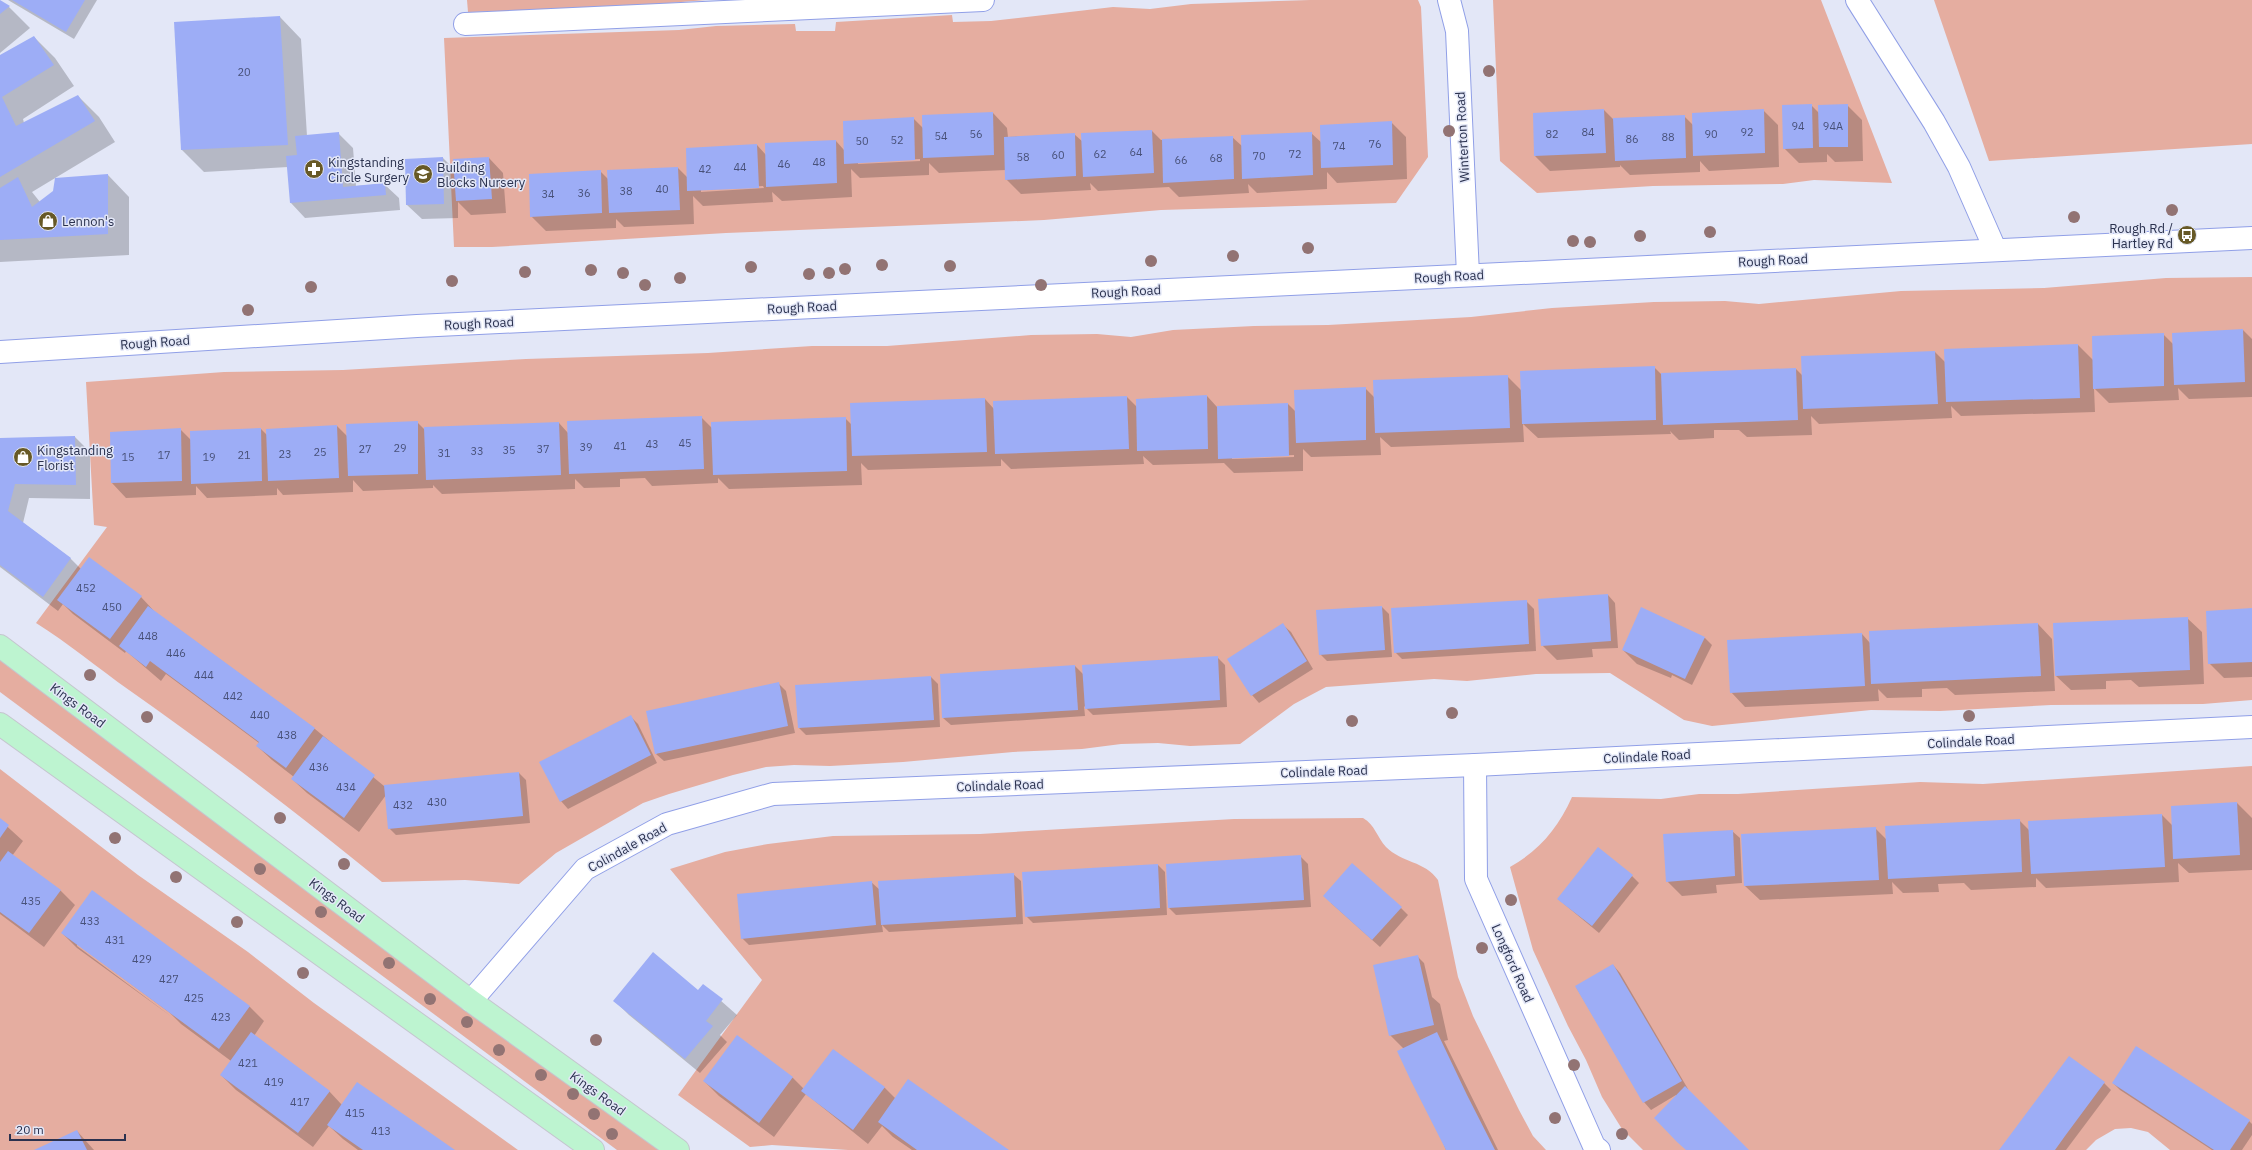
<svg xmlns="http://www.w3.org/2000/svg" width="2252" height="1150" font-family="'IBM Plex Sans',sans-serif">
<rect width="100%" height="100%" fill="#e3e7f7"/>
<g fill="#e5ada0">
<path d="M467 0H706L595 9 468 12Z"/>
<path d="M1310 0H1418L1421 7 1428 157 1396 203 1161 210 1044 220 726 233 492 247H454L444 38 679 30 716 26 795 24 796 31H835L836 22 952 15 953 22 991 21 1113 7 1150 9 1191 4Z"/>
<path d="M1493 0H1821L1892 183 1814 180 1783 184 1653 186 1537 193 1500 161Z"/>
<path d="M1934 0H2252V144L1989 161Z"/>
<path d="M2252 277V700L2203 704 2051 705 1940 711 1871 710 1712 726 1684 720 1610 673 1536 674 1467 681 1434 679 1326 687 1294 704 1240 744 1190 746 1158 743 1121 744 1082 749 1013 752 903 762 830 766 794 765 766 767 733 775 669 794 643 803 556 853 519 884 465 880 382 882C300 815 216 751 129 690 98 668 68 643 36 623L107 527 94 525 86 382 224 372 343 370 526 359 708 353 812 346H887L1031 335 1097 334 1131 337 1173 330 1254 326 1328 325 1471 317 1552 308 1654 302 1725 301 1759 304 1901 291 2044 288 2166 278Z"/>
<path d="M0 659 664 1150H617L0 692Z"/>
<path d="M2252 766V1150H2170L2148 1132 2131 1128 2115 1129 2096 1140 2086 1150H1643L1622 1129 1602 1097 1586 1060 1568 1026 1533 950 1510 867C1540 850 1558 828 1572 797L1661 799 1699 794H1738L1920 782 1983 784Z"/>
<path d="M0 769 138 875 248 952 314 1003 518 1150H0Z"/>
<path d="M1363 818C1375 825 1377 837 1386 847 1402 863 1425 861 1438 880L1458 977 1473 1016 1519 1110 1533 1136 1546 1150H848L772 1145 750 1147 678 1095 762 980 670 869 725 852 768 844 833 836 980 834 1234 819Z"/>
</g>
<g fill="#0003" fill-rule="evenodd">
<path d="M8 0H97L74 39Z"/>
<path d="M0 2 9 7 30 28 0 53Z"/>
<path d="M280 17 301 39 307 136 338 133 353 148 356 186 384 184 399 198 400 210 305 218 291 203 288 167 204 172 182 150 175 23Z"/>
<path d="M34 37 55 58 74 86 23 119 24 123 78 96 99 117 115 142 32 192 40 202 108 175 129 197V255L0 262V56Z"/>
<path d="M1811 105 1819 113 1847 105 1862 120 1863 161 1835 162 1827 154V162L1799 163 1784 148Z"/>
<path d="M1604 110 1615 121 1684 116 1693 125 1763 110 1778 125 1779 167 1709 171 1700 161V172L1630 175 1620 165V167L1550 171 1535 156Z"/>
<path d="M993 113 1007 128 1008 137 1074 134 1083 142 1082 134 1152 131 1161 140 1232 137 1242 146 1311 133 1322 143 1391 122 1406 137 1407 179 1337 183 1327 172V189L1257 193 1248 184 1249 193 1179 197 1169 187 1098 191 1090 183 1091 190 1021 194 1006 179V170L939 173 929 163V175L860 178 851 169 852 197 782 201 772 192 773 202 703 206 693 196 694 224 624 227 616 219V228L546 231 531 216 600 171 608 179 678 168 688 178 757 145 766 155 836 141 844 150 913 118 923 128ZM920 159V161L858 164V162ZM763 186 764 188 701 192V190Z"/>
<path d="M443 158 455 170 489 158 503 173 506 213 471 215 458 202V218L422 219 407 205Z"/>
<path d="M2243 330 2252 339V397L2189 399 2178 388 2179 400 2109 403 2094 388 2095 412 1961 416 1951 406 1952 418 1819 424 1811 416 1812 435 1747 437 1739 430H1714V438L1679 440 1670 431 1671 434 1538 438 1523 424 1524 442 1391 447 1380 437 1381 455 1311 457 1303 449V471L1234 473 1224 463 1153 465 1143 456 1144 464 1011 469 1001 459V466L868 470 861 463 862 485 729 489 718 478V483L652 486 645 478 620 479V487L584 488 575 479V489L442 494 433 485V488L363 491 353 480V492L283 495 277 488V495L207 498 196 486V495L126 498 112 483 111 433 180 429 191 440 261 429 267 435V430L337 426 348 437 417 422 425 430 559 423 568 433 701 417 712 428 845 418 852 425 985 399 994 409 1127 397 1137 407 1207 396 1217 407 1288 404 1296 412 1365 388 1375 398 1507 376 1522 391 1654 367 1662 375 1796 369 1803 376 1802 357 1935 352 1945 362 2078 345 2094 361 2163 334 2174 345 2173 334ZM1294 455V457L1232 459V457Z"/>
<path d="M75 437 90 452V499L29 498 23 523 70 558 81 569 141 597 155 612 315 729 384 786 519 773 526 780 530 823 396 835 389 828 386 795 359 832 307 793 292 779 294 777 272 760 257 746 259 743 166 674 161 681 126 651 125 653 73 614 63 604 58 611 0 567V439Z"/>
<path d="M1608 595 1615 603 1618 648 1592 649 1593 657 1557 660 1542 645Z"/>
<path d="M1526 601 1534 609 1536 651 1402 659 1395 652Z"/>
<path d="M1382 607 1389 614 1392 657 1327 661 1320 654Z"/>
<path d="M2252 610V677L2224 678 2209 663Z"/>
<path d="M2187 618 2202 632 2204 684 2139 687 2131 680 2106 681V689L2071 690 2056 676Z"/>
<path d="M2038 624 2052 639 2055 691 1955 695 1947 688 1922 689V697L1887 698 1878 689 1879 701 1745 707 1731 692 1862 634 1870 643Z"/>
<path d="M1283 625 1291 632 1313 669 1259 703 1252 695Z"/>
<path d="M1705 638 1712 645 1692 685 1672 675 1671 678 1637 664 1623 650Z"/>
<path d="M1217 657 1225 665 1227 707 1093 715 1084 706 1085 716 951 725 943 718 1075 666 1084 675Z"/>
<path d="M931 677 938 684 940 727 806 735 799 728Z"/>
<path d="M779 684 786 691 795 733 664 761 656 754Z"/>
<path d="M631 717 638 724 657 763 568 809 561 801Z"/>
<path d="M2237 803 2252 818V870L2189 873 2178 863 2179 882 2046 888 2036 878V887L1971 890 1964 883 1938 884 1939 892 1903 893 1892 882 1893 894 1760 900 1745 886 1875 828 1887 840 2019 820 2029 830 2162 815 2173 826 2172 807Z"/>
<path d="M0 820 23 841 12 856 60 890 75 905 44 947 0 914Z"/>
<path d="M1732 831 1740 838 1742 883 1716 885 1717 893 1682 896 1667 881Z"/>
<path d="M1301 857 1308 864 1311 907 1176 915 1169 908Z"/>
<path d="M1158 865 1165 872 1167 915 1033 923 1026 916Z"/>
<path d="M1013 874 1021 881 1023 924 889 932 882 925 883 932 749 945 742 938 871 882 880 890Z"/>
<path d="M1632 876 1639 883 1599 933 1558 899Z"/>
<path d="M1331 903 1401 908 1408 915 1380 947Z"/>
<path d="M62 933 223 987 250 1007 264 1021 254 1036 329 1091 342 1105 453 1150H358L343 1139 329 1126 313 1147 236 1090 221 1075 231 1061 181 1024 170 1013 77 944V946L172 1017 77 948Z"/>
<path d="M1417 956 1424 963 1432 997 1440 1004 1448 1040 1444 1041 1498 1150H1446L1404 1049 1390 1035Z"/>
<path d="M1613 965 1620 973 1688 1089 1687 1090 1748 1150H1688L1676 1095 1651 1110 1644 1102 1576 987Z"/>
<path d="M703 985 737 1015 720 1035 727 1042 700 1073 629 1015 615 1001 699 991Z"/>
<path d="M737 1037 793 1078 804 1089 833 1050 885 1088 895 1098 1008 1150H912L893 1137 882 1126 868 1144 806 1094 774 1137 719 1096 704 1081Z"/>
<path d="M2104 1083 2111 1090 2066 1150H2000Z"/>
<path d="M2113 1083 2249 1121 2252 1124V1135L2242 1150H2212L2120 1090Z"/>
<path d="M77 1131 94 1150H36Z"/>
</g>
<g fill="#9dadf6">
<path d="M0 0 10 6 0 14Z"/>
<path d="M12 0H85L66 32Z"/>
<path d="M280 16 288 145 181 150 174 22Z"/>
<path d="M34 36 54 65 2 97 16 126 78 95 95 121 0 177V55Z"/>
<path d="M1812 104 1813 148 1783 149 1782 105Z"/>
<path d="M1848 104V147H1819L1818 105Z"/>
<path d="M1604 109 1606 153 1534 156 1533 113Z"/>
<path d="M1764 109 1765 153 1693 156 1692 113Z"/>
<path d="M993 112 994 155 923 158 922 115Z"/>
<path d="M1685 115 1686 158 1615 161 1613 118Z"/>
<path d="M914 117 915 160 844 164 843 121Z"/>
<path d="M1392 121 1393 165 1321 168 1320 125Z"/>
<path d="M1152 130 1154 173 1083 177 1081 133Z"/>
<path d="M339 132 343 187 385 183 386 195 290 203 286 156 297 155 295 136Z"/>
<path d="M1312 132 1313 175 1242 179 1241 135Z"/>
<path d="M1075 133 1076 176 1005 180 1004 137Z"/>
<path d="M1233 136 1234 179 1163 183 1162 139Z"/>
<path d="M836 140 837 183 766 187 765 143Z"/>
<path d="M757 144 759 188 687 191 686 148Z"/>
<path d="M443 157 444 204 406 205 405 159Z"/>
<path d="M489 157 492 199 456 201 453 159Z"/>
<path d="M678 167 680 210 609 213 607 170Z"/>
<path d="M601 170 602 213 530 217 529 174Z"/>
<path d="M108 174V234L0 240V188L18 177 32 207 53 191 55 178Z"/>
<path d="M2243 329 2245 382 2174 385 2172 333Z"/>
<path d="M2164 333V386L2093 389 2092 336Z"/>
<path d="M2078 344 2080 398 1946 402 1944 349Z"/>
<path d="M1935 351 1938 404 1803 409 1801 356Z"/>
<path d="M1655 366 1656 420 1522 424 1520 371Z"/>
<path d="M1796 368 1798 420 1663 425 1661 373Z"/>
<path d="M1508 375 1510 428 1375 433 1373 380Z"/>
<path d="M1366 387V440L1296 443 1294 390Z"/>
<path d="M1207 395 1208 449 1137 451 1136 399Z"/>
<path d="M1127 396 1129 449 995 454 993 401Z"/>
<path d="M985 398 987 452 852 456 850 403Z"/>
<path d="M1288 403 1289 456 1218 459 1217 406Z"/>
<path d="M702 416 704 469 569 474 567 421Z"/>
<path d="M846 417 847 471 713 475 711 422Z"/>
<path d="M418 421V474L348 476 346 424Z"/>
<path d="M559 422 561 475 426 480 424 427Z"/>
<path d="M337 425 339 478 268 481 266 429Z"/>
<path d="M181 428 182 481 111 483 110 432Z"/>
<path d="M261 428 262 481 191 484 190 431Z"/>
<path d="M75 436 76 485 15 484 8 511 71 558 43 597 0 565V438Z"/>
<path d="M89 557 142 596 110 639 57 600Z"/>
<path d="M1608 594 1611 641 1541 646 1538 599Z"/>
<path d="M1527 600 1529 644 1394 653 1391 608Z"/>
<path d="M148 606 315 728 286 768 256 746 259 742 150 661 146 667 119 646Z"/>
<path d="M1382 606 1385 650 1319 655 1316 610Z"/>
<path d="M1641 607 1705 637 1685 679 1622 650Z"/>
<path d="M2252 608V662L2208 664 2206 611Z"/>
<path d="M2188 617 2190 670 2055 676 2053 623Z"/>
<path d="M1283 623 1307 661 1251 696 1227 659Z"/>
<path d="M2038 623 2041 676 1871 684 1869 631Z"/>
<path d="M1862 633 1865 686 1730 693 1727 640Z"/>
<path d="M1218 656 1220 700 1085 709 1082 665Z"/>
<path d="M1075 665 1078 710 942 718 940 674Z"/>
<path d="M931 676 934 720 798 728 795 685Z"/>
<path d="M779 682 788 726 655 754 646 711Z"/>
<path d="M631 715 651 755 560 802 539 762Z"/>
<path d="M323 736 375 775 344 818 291 779Z"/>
<path d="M519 772 523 816 388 829 384 785Z"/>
<path d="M2237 802 2240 855 2173 859 2171 806Z"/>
<path d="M2162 814 2165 867 2031 874 2028 821Z"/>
<path d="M0 818 9 825 0 838Z"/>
<path d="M2020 819 2022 872 1888 879 1885 826Z"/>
<path d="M1876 827 1879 880 1744 886 1741 834Z"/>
<path d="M1733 830 1735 876 1666 882 1663 834Z"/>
<path d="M1598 847 1633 875 1592 926 1557 899Z"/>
<path d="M8 851 61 890 29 933 0 912V862Z"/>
<path d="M1301 855 1304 900 1168 908 1166 864Z"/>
<path d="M1352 863 1402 907 1372 940 1323 896Z"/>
<path d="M1158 864 1160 908 1025 917 1022 872Z"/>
<path d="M1014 873 1016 917 881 925 878 881Z"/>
<path d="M872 881 876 925 741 939 737 894Z"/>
<path d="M92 890 250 1006 219 1049 61 933Z"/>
<path d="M653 952 698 990 703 984 723 999 706 1021 713 1026 685 1059 613 1001Z"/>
<path d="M1418 955 1434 1025 1389 1036 1373 965Z"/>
<path d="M1613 964 1682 1081 1643 1103 1575 986Z"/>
<path d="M251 1032 330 1091 298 1133 220 1075Z"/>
<path d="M1437 1032 1467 1095 1495 1150H1446L1411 1081 1397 1051Z"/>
<path d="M737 1035 793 1077 759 1123 703 1081Z"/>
<path d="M2136 1046 2250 1120 2230 1150H2214L2112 1083Z"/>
<path d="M833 1049 885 1087 853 1130 801 1091Z"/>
<path d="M2069 1056 2105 1082 2065 1136 2055 1150H1999Z"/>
<path d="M908 1079 960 1116 1009 1150H917L878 1122Z"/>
<path d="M357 1082 409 1118 455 1150H363L327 1125Z"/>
<path d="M1685 1086 1749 1150H1686L1677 1142 1654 1118Z"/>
<path d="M77 1130 87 1150H34L47 1144Z"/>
</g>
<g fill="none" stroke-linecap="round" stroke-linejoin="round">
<g stroke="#909fe7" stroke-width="24">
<g id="minor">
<path d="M1449 0 1457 31 1468 275"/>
<path d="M1857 0 1934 122 1959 167 1995 249"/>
<path d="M465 24 983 0"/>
<path d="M0 352 417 326 2252 238"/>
<path d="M1475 765 1476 879 1594 1146 1599 1150"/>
<path d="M471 1001 585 869 667 824 773 794 1475 765 2252 727"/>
</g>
</g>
<g stroke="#c4c6ce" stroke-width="24">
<g id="major">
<path d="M0 646 471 1001 678 1150"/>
<path d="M0 724 593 1150"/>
</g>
</g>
<use href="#minor" stroke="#fff" stroke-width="22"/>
<use href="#major" stroke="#bdf4d0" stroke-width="22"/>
</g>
<g fill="#927373">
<circle cx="1489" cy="71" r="6"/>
<circle cx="1449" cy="131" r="6"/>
<circle cx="2172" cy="210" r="6"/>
<circle cx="2074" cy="217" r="6"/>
<circle cx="1710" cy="232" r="6"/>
<circle cx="1640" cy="236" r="6"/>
<circle cx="1573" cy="241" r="6"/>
<circle cx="1590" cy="242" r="6"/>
<circle cx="1308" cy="248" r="6"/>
<circle cx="1233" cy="256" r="6"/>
<circle cx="1151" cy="261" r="6"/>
<circle cx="882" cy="265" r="6"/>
<circle cx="950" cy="266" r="6"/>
<circle cx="751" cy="267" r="6"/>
<circle cx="845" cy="269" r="6"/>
<circle cx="591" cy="270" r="6"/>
<circle cx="525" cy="272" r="6"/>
<circle cx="623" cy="273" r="6"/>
<circle cx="829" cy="273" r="6"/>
<circle cx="809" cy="274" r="6"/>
<circle cx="680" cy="278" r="6"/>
<circle cx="452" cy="281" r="6"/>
<circle cx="645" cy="285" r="6"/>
<circle cx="1041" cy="285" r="6"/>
<circle cx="311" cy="287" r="6"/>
<circle cx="248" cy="310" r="6"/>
<circle cx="90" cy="675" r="6"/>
<circle cx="1452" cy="713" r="6"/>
<circle cx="1969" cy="716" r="6"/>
<circle cx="147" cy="717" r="6"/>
<circle cx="1352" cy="721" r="6"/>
<circle cx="280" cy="818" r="6"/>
<circle cx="115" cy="838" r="6"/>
<circle cx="344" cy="864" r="6"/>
<circle cx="260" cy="869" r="6"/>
<circle cx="176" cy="877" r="6"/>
<circle cx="1511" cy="900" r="6"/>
<circle cx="321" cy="912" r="6"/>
<circle cx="237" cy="922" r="6"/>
<circle cx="1482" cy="948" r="6"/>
<circle cx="389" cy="963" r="6"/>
<circle cx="303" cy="973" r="6"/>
<circle cx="430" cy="999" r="6"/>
<circle cx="467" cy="1022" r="6"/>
<circle cx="596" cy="1040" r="6"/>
<circle cx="499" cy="1050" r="6"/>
<circle cx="1574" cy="1065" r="6"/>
<circle cx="541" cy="1075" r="6"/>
<circle cx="573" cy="1094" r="6"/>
<circle cx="594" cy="1114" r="6"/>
<circle cx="1555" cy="1118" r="6"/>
<circle cx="612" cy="1134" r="6"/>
<circle cx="1622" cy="1134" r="6"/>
</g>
<defs>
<g id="pharmacy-disc" transform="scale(1)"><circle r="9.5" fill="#675926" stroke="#e3e7f7"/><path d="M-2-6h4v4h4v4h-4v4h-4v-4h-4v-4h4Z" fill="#fff"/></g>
<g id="school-disc" transform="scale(1)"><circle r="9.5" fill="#675926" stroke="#e3e7f7"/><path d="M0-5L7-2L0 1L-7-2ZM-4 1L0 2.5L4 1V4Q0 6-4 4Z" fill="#fff"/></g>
<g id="shop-disc" transform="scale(1)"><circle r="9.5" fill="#675926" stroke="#e3e7f7"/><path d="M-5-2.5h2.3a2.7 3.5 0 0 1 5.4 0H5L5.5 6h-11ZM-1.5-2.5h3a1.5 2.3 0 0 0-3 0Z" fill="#fff"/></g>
<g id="bus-disc" transform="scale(1)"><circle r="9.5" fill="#675926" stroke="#e3e7f7"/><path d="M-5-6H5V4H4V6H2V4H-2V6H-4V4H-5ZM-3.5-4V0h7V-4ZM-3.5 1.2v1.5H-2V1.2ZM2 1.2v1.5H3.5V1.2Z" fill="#fff"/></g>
</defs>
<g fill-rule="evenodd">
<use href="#pharmacy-disc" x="314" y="169"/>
<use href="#school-disc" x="423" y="174"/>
<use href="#shop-disc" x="48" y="221"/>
<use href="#bus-disc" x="2187" y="235"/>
<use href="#shop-disc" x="23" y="457"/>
</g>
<g text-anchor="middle" stroke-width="3" stroke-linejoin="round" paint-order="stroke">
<g font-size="11" fill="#485179">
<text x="244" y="76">20</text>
<text x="1798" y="130">94</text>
<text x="1833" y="130">94A</text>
<text x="1588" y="136">84</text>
<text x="1747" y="136">92</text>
<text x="976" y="138">56</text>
<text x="1552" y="138">82</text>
<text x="1711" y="138">90</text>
<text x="941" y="140">54</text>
<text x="1668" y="141">88</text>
<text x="1632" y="143">86</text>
<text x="897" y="144">52</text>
<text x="862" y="145">50</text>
<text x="1375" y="148">76</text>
<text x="1339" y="150">74</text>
<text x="1136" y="156">64</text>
<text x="1100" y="158">62</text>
<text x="1295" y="158">72</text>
<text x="1058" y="159">60</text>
<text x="1259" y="160">70</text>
<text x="1023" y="161">58</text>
<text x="1216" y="162">68</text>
<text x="1181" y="164">66</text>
<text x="819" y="166">48</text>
<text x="784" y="168">46</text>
<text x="740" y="171">44</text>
<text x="705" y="173">42</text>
<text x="662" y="193">40</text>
<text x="626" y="195">38</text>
<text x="584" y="197">36</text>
<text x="548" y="198">34</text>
<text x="685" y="447">45</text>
<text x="652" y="448">43</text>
<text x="620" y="450">41</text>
<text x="586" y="451">39</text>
<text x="400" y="452">29</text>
<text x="365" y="453">27</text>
<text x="543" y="453">37</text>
<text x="509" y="454">35</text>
<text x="477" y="455">33</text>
<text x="320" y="456">25</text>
<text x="444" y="457">31</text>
<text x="285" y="458">23</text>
<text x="164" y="459">17</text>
<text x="244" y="459">21</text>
<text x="128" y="461">15</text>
<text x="209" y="461">19</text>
<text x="86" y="592">452</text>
<text x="112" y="611">450</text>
<text x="148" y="640">448</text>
<text x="176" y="657">446</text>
<text x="204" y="679">444</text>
<text x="233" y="700">442</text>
<text x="260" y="719">440</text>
<text x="287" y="739">438</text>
<text x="319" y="771">436</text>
<text x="346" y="791">434</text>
<text x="437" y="806">430</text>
<text x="403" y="809">432</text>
<text x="31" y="905">435</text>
<text x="90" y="925">433</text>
<text x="115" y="944">431</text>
<text x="142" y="963">429</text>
<text x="169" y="983">427</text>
<text x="194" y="1002">425</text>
<text x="221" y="1021">423</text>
<text x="248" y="1067">421</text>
<text x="274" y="1086">419</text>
<text x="300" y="1106">417</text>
<text x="355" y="1117">415</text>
<text x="381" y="1135">413</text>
</g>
<g font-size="13" fill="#2b324f" stroke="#e3e7f7">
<text transform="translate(1462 137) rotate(-93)" y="5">Winterton Road</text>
<text transform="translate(1773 260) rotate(-3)" y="5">Rough Road</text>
<text transform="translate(1449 276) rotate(-3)" y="5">Rough Road</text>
<text transform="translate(1126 291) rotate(-3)" y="5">Rough Road</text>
<text transform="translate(802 307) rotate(-3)" y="5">Rough Road</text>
<text transform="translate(479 323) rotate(-3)" y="5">Rough Road</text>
<text transform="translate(155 342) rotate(-4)" y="5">Rough Road</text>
<text transform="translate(78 705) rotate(37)" y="5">Kings Road</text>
<text transform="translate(1971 741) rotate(-3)" y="5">Colindale Road</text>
<text transform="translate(1647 756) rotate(-3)" y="5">Colindale Road</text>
<text transform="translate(1324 771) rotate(-2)" y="5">Colindale Road</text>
<text transform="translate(1000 785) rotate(-2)" y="5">Colindale Road</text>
<text transform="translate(627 847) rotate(-29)" y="5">Colindale Road</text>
<text transform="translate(337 900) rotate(37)" y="5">Kings Road</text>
<text transform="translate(1513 963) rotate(66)" y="5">Longford Road</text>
<text transform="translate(598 1093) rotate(36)" y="5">Kings Road</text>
</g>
<g font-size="13" fill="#2b324f" stroke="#e3e7f7" text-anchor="start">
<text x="328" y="167">Kingstanding<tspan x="328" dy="15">Circle Surgery</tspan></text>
<text x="437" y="172">Building<tspan x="437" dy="15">Blocks Nursery</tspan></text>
<text x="62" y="226">Lennon's</text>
<text x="2173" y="233" text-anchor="end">Rough Rd /<tspan x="2173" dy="15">Hartley Rd</tspan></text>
<text x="37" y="455">Kingstanding<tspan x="37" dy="15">Florist</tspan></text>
</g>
</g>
<path d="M10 1134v6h115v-6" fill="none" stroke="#2b324f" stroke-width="2"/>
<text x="16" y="1134" font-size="12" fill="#2b324f" stroke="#e3e7f7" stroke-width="3" paint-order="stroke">20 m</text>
</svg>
